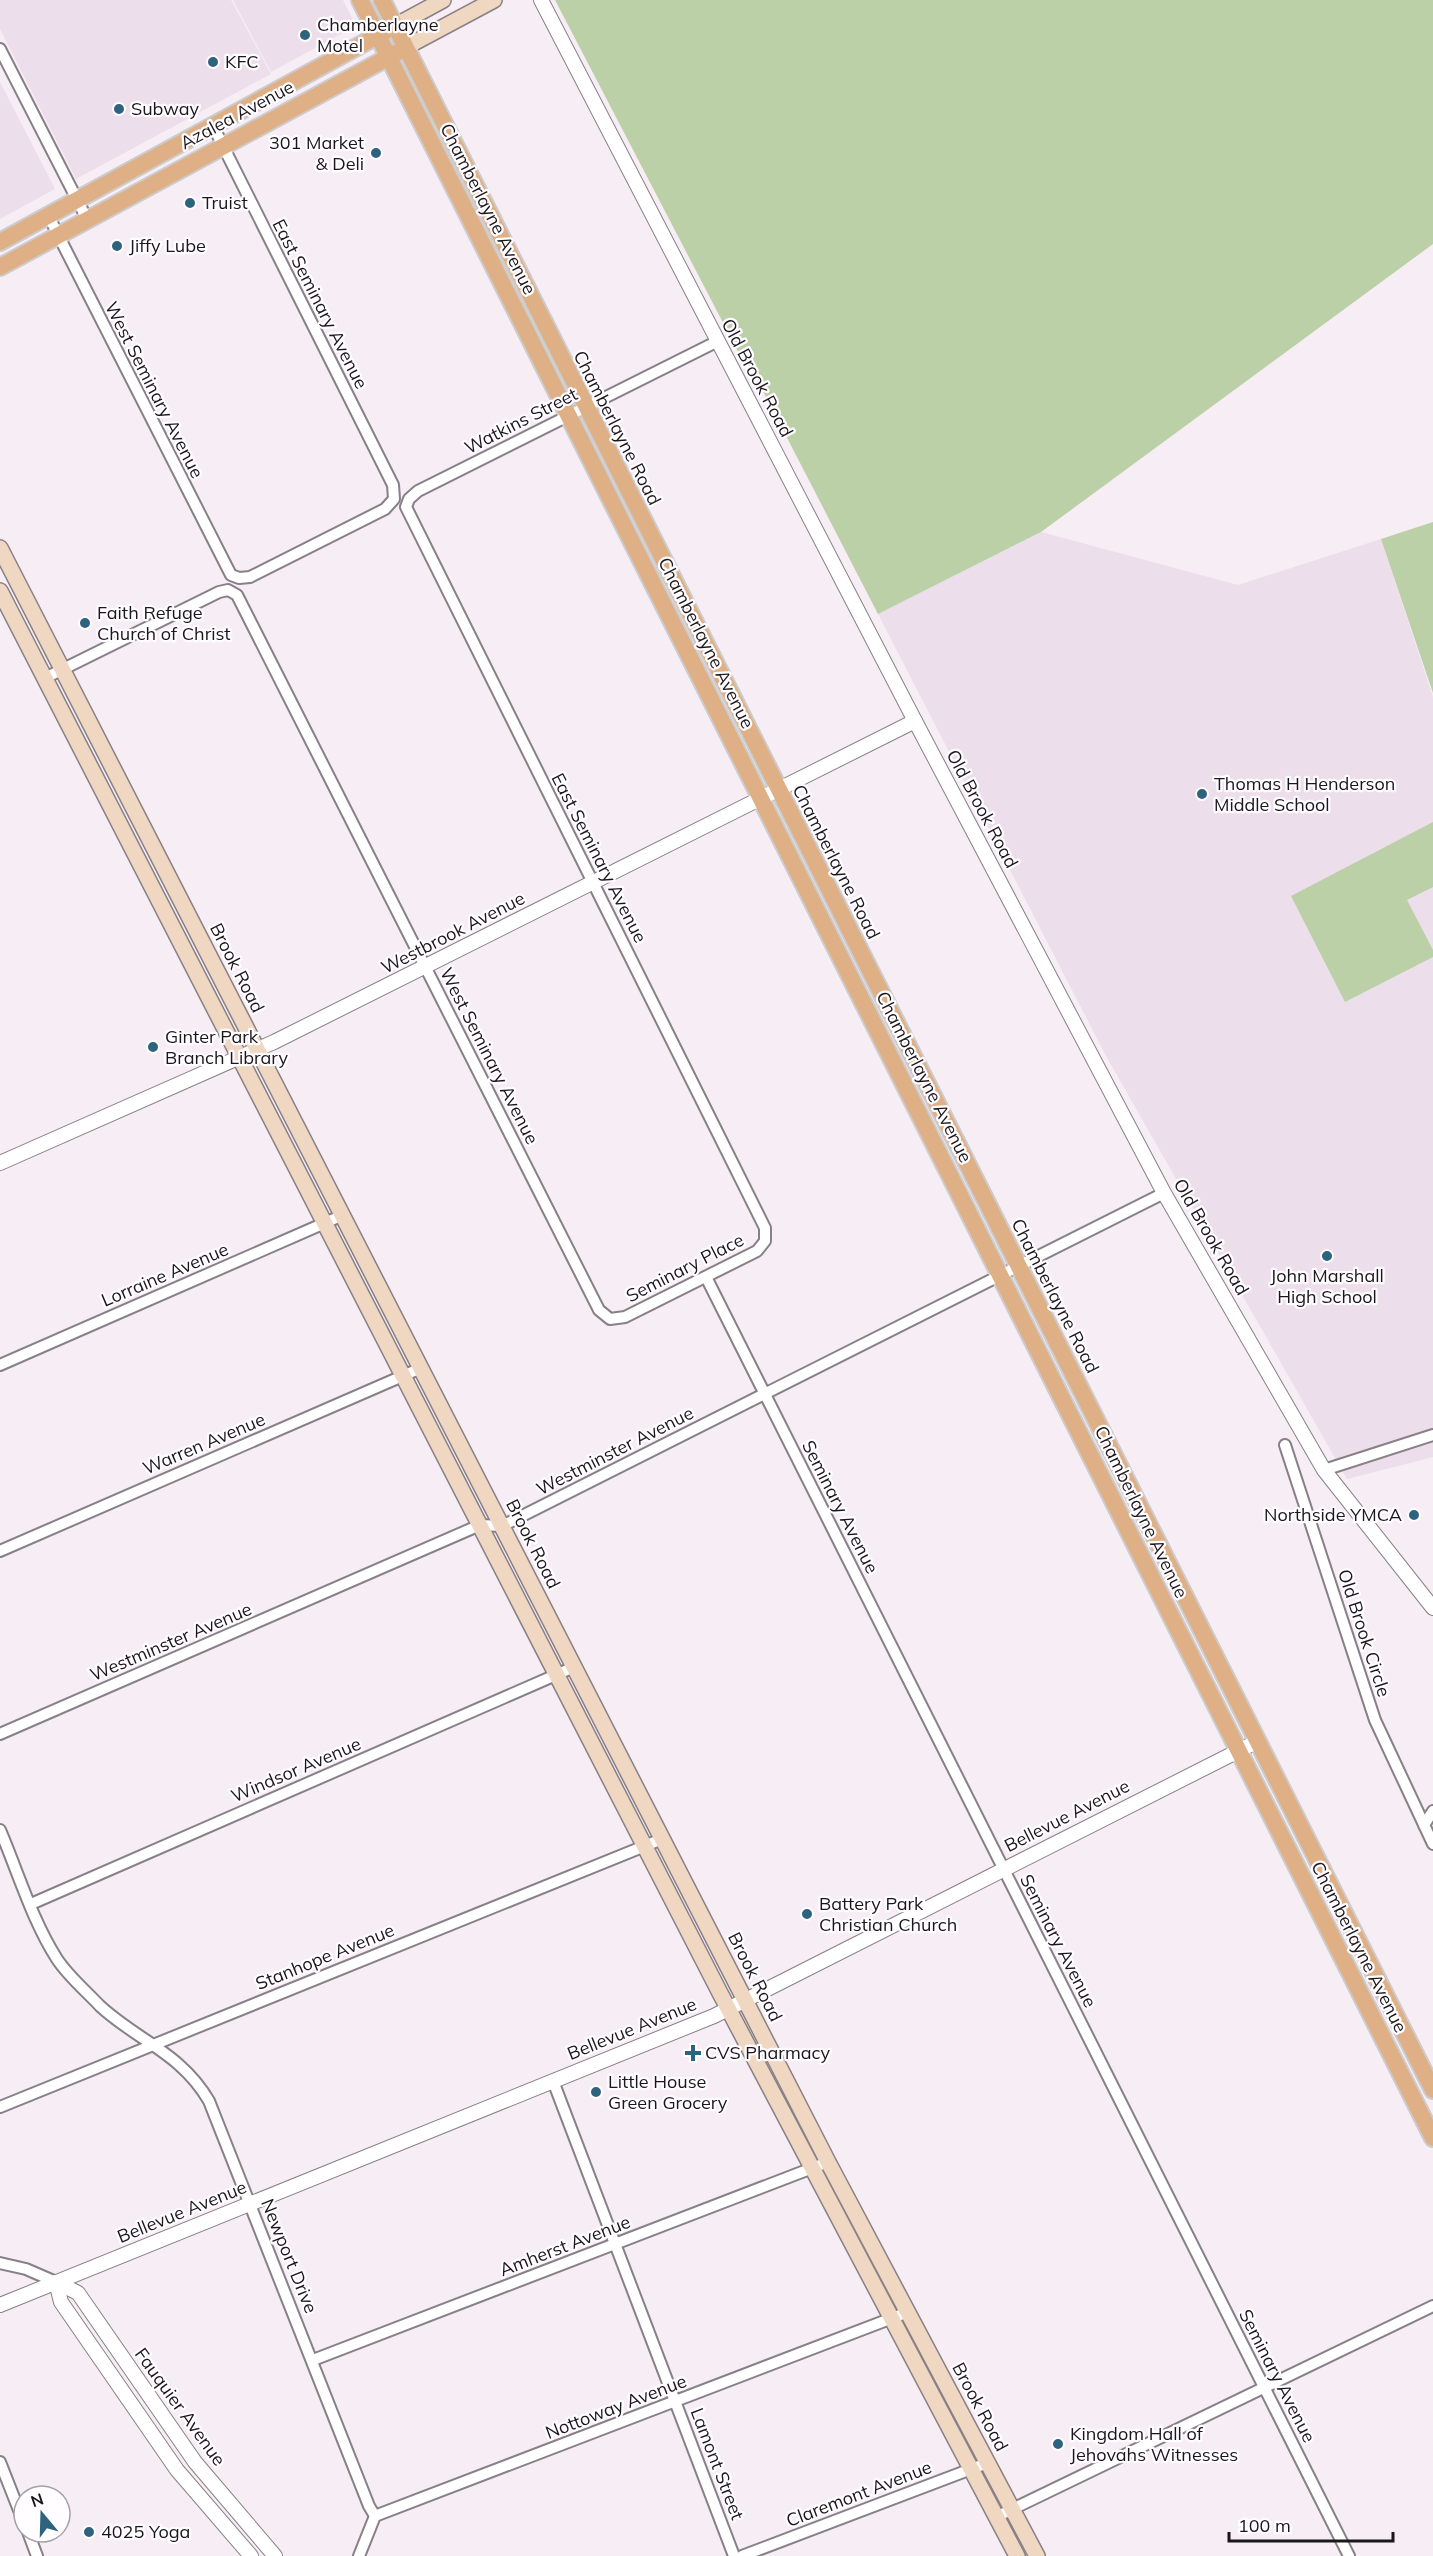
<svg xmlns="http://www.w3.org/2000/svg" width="1433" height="2556" font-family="Mulish,sans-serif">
<rect width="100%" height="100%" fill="#f6edf5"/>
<g fill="#eddeec">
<path d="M0 0H231L271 74 76 179 0 29Z"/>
<path d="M233 0H343L355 24 354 27 271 72Z"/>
<path d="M0 82 55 189 0 219Z"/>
<path d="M1041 532 1238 585 1381 539 1433 697V1457L1347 1479 1106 1056 878 614Z"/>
</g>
<g fill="#bbd0a6">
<path d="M555 0H1433V244L1041 532 878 614 750 366 743 361Z"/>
<path d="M1433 522V693L1381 539Z"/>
<path d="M1433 822V887L1407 900 1433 950V957L1345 1002 1291 896Z"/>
</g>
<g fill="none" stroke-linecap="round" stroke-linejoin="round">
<g stroke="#888087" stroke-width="14">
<g id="minor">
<path d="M0 49 87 219"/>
<path d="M48 215 231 575 239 578 250 577 385 509 394 499 393 485 212 124"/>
<path d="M45 678 219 592 228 590 237 595 599 1310 610 1319 625 1317 757 1251 765 1241V1228L406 507 409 499 418 491 718 341"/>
<path d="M706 1277 1349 2556"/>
<path d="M0 1365 343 1215"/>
<path d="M1285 1445 1375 1720 1433 1844"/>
<path d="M1324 1470 1433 1435"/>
<path d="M0 1551 421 1368"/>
<path d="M0 1734 480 1525 502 1526 1164 1193"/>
<path d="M1424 1825 1433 1811"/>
<path d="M0 1830C18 1872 32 1920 57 1959 68 1976 86 1991 100 2006 138 2041 181 2053 209 2101L369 2506 375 2516"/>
<path d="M31 1904 574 1667"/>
<path d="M553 2081 734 2556"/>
<path d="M0 2107 662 1839"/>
<path d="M0 2263 26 2269 56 2282"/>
<path d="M313 2360 828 2162"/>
<path d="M0 2462 24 2523"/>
<path d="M996 2517 1433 2306"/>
<path d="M28 2532 37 2556"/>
<path d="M359 2556 375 2516 380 2514 908 2312"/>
<path d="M742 2556 987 2463"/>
</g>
</g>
<g stroke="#888087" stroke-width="16">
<g id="tertiary">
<path d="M541 0 915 721 1164 1193 1324 1470 1433 1608"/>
<path d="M0 1163 274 1042 915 721"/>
<path d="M56 2282 78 2293 195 2462 275 2556"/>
<path d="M56 2282 61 2302 177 2470 251 2556"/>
<path d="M0 2305 714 2016 1258 1741"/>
</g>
</g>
<g stroke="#888087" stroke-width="18">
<g id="secondary">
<path d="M395 26 443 0"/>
<path d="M406 47 494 0"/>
<path d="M0 548 828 2162 1037 2556"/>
<path d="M0 591 720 1993 1017 2556"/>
</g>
</g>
<g stroke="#cdcccd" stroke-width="20">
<g id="primary">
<path d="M360 0 1433 2138"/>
<path d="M382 0 1433 2090"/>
<path d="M0 242 386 31"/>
<path d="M0 267 398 52"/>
</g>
</g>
<use href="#minor" stroke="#fff" stroke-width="10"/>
<use href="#tertiary" stroke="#fff" stroke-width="14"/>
<use href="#secondary" stroke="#efd7c2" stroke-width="15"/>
<use href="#primary" stroke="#dfaf85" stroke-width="16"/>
</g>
<g fill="#2e637f" stroke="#fffdff" stroke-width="2">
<circle cx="305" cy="35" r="6"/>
<circle cx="213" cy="62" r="6"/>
<circle cx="119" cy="109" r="6"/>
<circle cx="376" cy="153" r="6"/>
<circle cx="190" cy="203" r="6"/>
<circle cx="117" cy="246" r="6"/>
<circle cx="85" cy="623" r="6"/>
<circle cx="1202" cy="794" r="6"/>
<circle cx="153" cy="1047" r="6"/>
<circle cx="1327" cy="1256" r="6"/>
<circle cx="1414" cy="1515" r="6"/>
<circle cx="807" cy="1914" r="6"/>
<path d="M690 2044h6v6h6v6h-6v6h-6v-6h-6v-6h6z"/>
<circle cx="596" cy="2092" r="6"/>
<circle cx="1058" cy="2444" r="6"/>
<circle cx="89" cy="2532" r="6"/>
</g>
<g text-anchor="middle" stroke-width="4.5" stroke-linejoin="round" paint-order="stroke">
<g font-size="18" fill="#1a171a" stroke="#fffdff" text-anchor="start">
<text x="317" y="31">Chamberlayne<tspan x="317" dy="21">Motel</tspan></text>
<text x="225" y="68">KFC</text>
<text x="131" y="115">Subway</text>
<text x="364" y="149" text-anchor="end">301 Market<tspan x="364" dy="21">&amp; Deli</tspan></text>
<text x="202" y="209">Truist</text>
<text x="129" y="252">Jiffy Lube</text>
<text x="97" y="619">Faith Refuge<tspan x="97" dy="21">Church of Christ</tspan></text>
<text x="1214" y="790">Thomas H Henderson<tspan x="1214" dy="21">Middle School</tspan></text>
<text x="165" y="1043">Ginter Park<tspan x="165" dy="21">Branch Library</tspan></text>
<text x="1327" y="1282" text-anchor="middle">John Marshall<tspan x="1327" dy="21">High School</tspan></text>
<text x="1402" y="1521" text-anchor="end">Northside YMCA</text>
<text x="819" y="1910">Battery Park<tspan x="819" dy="21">Christian Church</tspan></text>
<text x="705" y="2059">CVS Pharmacy</text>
<text x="608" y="2088">Little House<tspan x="608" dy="21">Green Grocery</tspan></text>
<text x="1070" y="2440">Kingdom Hall of<tspan x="1070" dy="21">Jehovahs Witnesses</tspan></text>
<text x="101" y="2538">4025 Yoga</text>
</g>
<g font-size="18" fill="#1a171a" stroke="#fffdff">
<text transform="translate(237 115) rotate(-28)" y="6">Azalea Avenue</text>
<text transform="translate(488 209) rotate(63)" y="6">Chamberlayne Avenue</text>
<text transform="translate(320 304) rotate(63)" y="6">East Seminary Avenue</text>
<text transform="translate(757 378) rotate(62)" y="6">Old Brook Road</text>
<text transform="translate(154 390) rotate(63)" y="6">West Seminary Avenue</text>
<text transform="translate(521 421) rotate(-27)" y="6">Watkins Street</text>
<text transform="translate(617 428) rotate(63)" y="6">Chamberlayne Road</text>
<text transform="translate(706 643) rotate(63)" y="6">Chamberlayne Avenue</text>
<text transform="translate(982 809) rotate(62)" y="6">Old Brook Road</text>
<text transform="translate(599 858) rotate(63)" y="6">East Seminary Avenue</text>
<text transform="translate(836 862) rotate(63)" y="6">Chamberlayne Road</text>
<text transform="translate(453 933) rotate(-27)" y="6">Westbrook Avenue</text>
<text transform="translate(237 968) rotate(63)" y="6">Brook Road</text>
<text transform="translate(489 1056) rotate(63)" y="6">West Seminary Avenue</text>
<text transform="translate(924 1077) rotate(63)" y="6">Chamberlayne Avenue</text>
<text transform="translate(1211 1237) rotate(60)" y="6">Old Brook Road</text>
<text transform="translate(685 1268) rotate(-27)" y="6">Seminary Place</text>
<text transform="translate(165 1275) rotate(-23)" y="6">Lorraine Avenue</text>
<text transform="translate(1055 1296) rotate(63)" y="6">Chamberlayne Road</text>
<text transform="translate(204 1444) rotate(-23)" y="6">Warren Avenue</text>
<text transform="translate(615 1451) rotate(-27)" y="6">Westminster Avenue</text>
<text transform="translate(840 1507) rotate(63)" y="6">Seminary Avenue</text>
<text transform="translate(1141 1512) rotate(64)" y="6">Chamberlayne Avenue</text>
<text transform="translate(533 1544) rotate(63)" y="6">Brook Road</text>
<text transform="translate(1364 1633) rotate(72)" y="6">Old Brook Circle</text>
<text transform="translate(171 1642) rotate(-23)" y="6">Westminster Avenue</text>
<text transform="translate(296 1770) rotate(-23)" y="6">Windsor Avenue</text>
<text transform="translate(1067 1816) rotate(-27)" y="6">Bellevue Avenue</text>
<text transform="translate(1058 1941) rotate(63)" y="6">Seminary Avenue</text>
<text transform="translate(1359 1947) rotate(63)" y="6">Chamberlayne Avenue</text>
<text transform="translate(325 1957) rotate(-22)" y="6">Stanhope Avenue</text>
<text transform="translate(755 1977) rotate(63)" y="6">Brook Road</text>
<text transform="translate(632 2029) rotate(-22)" y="6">Bellevue Avenue</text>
<text transform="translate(182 2212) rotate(-22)" y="6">Bellevue Avenue</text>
<text transform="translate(565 2246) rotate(-21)" y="6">Amherst Avenue</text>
<text transform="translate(289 2256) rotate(68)" y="6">Newport Drive</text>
<text transform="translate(1277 2376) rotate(63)" y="6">Seminary Avenue</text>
<text transform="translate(180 2407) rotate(54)" y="6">Fauquier Avenue</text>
<text transform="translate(616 2407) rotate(-21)" y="6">Nottoway Avenue</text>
<text transform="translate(980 2407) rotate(62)" y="6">Brook Road</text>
<text transform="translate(717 2464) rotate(69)" y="6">Lamont Street</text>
<text transform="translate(859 2494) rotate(-21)" y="6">Claremont Avenue</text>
</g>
</g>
<g transform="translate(42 2514) rotate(341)"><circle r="28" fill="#fffdff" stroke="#a3a1a3" stroke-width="1.5"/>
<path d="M0-4.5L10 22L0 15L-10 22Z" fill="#2e637f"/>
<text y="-9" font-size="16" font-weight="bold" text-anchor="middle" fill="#1a171a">N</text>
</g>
<path d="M1229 2532v9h164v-9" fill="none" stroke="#1a171a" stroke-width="3"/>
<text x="1238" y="2532" font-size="18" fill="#1a171a" stroke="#fffdff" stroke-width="4.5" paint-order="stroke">100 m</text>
</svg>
